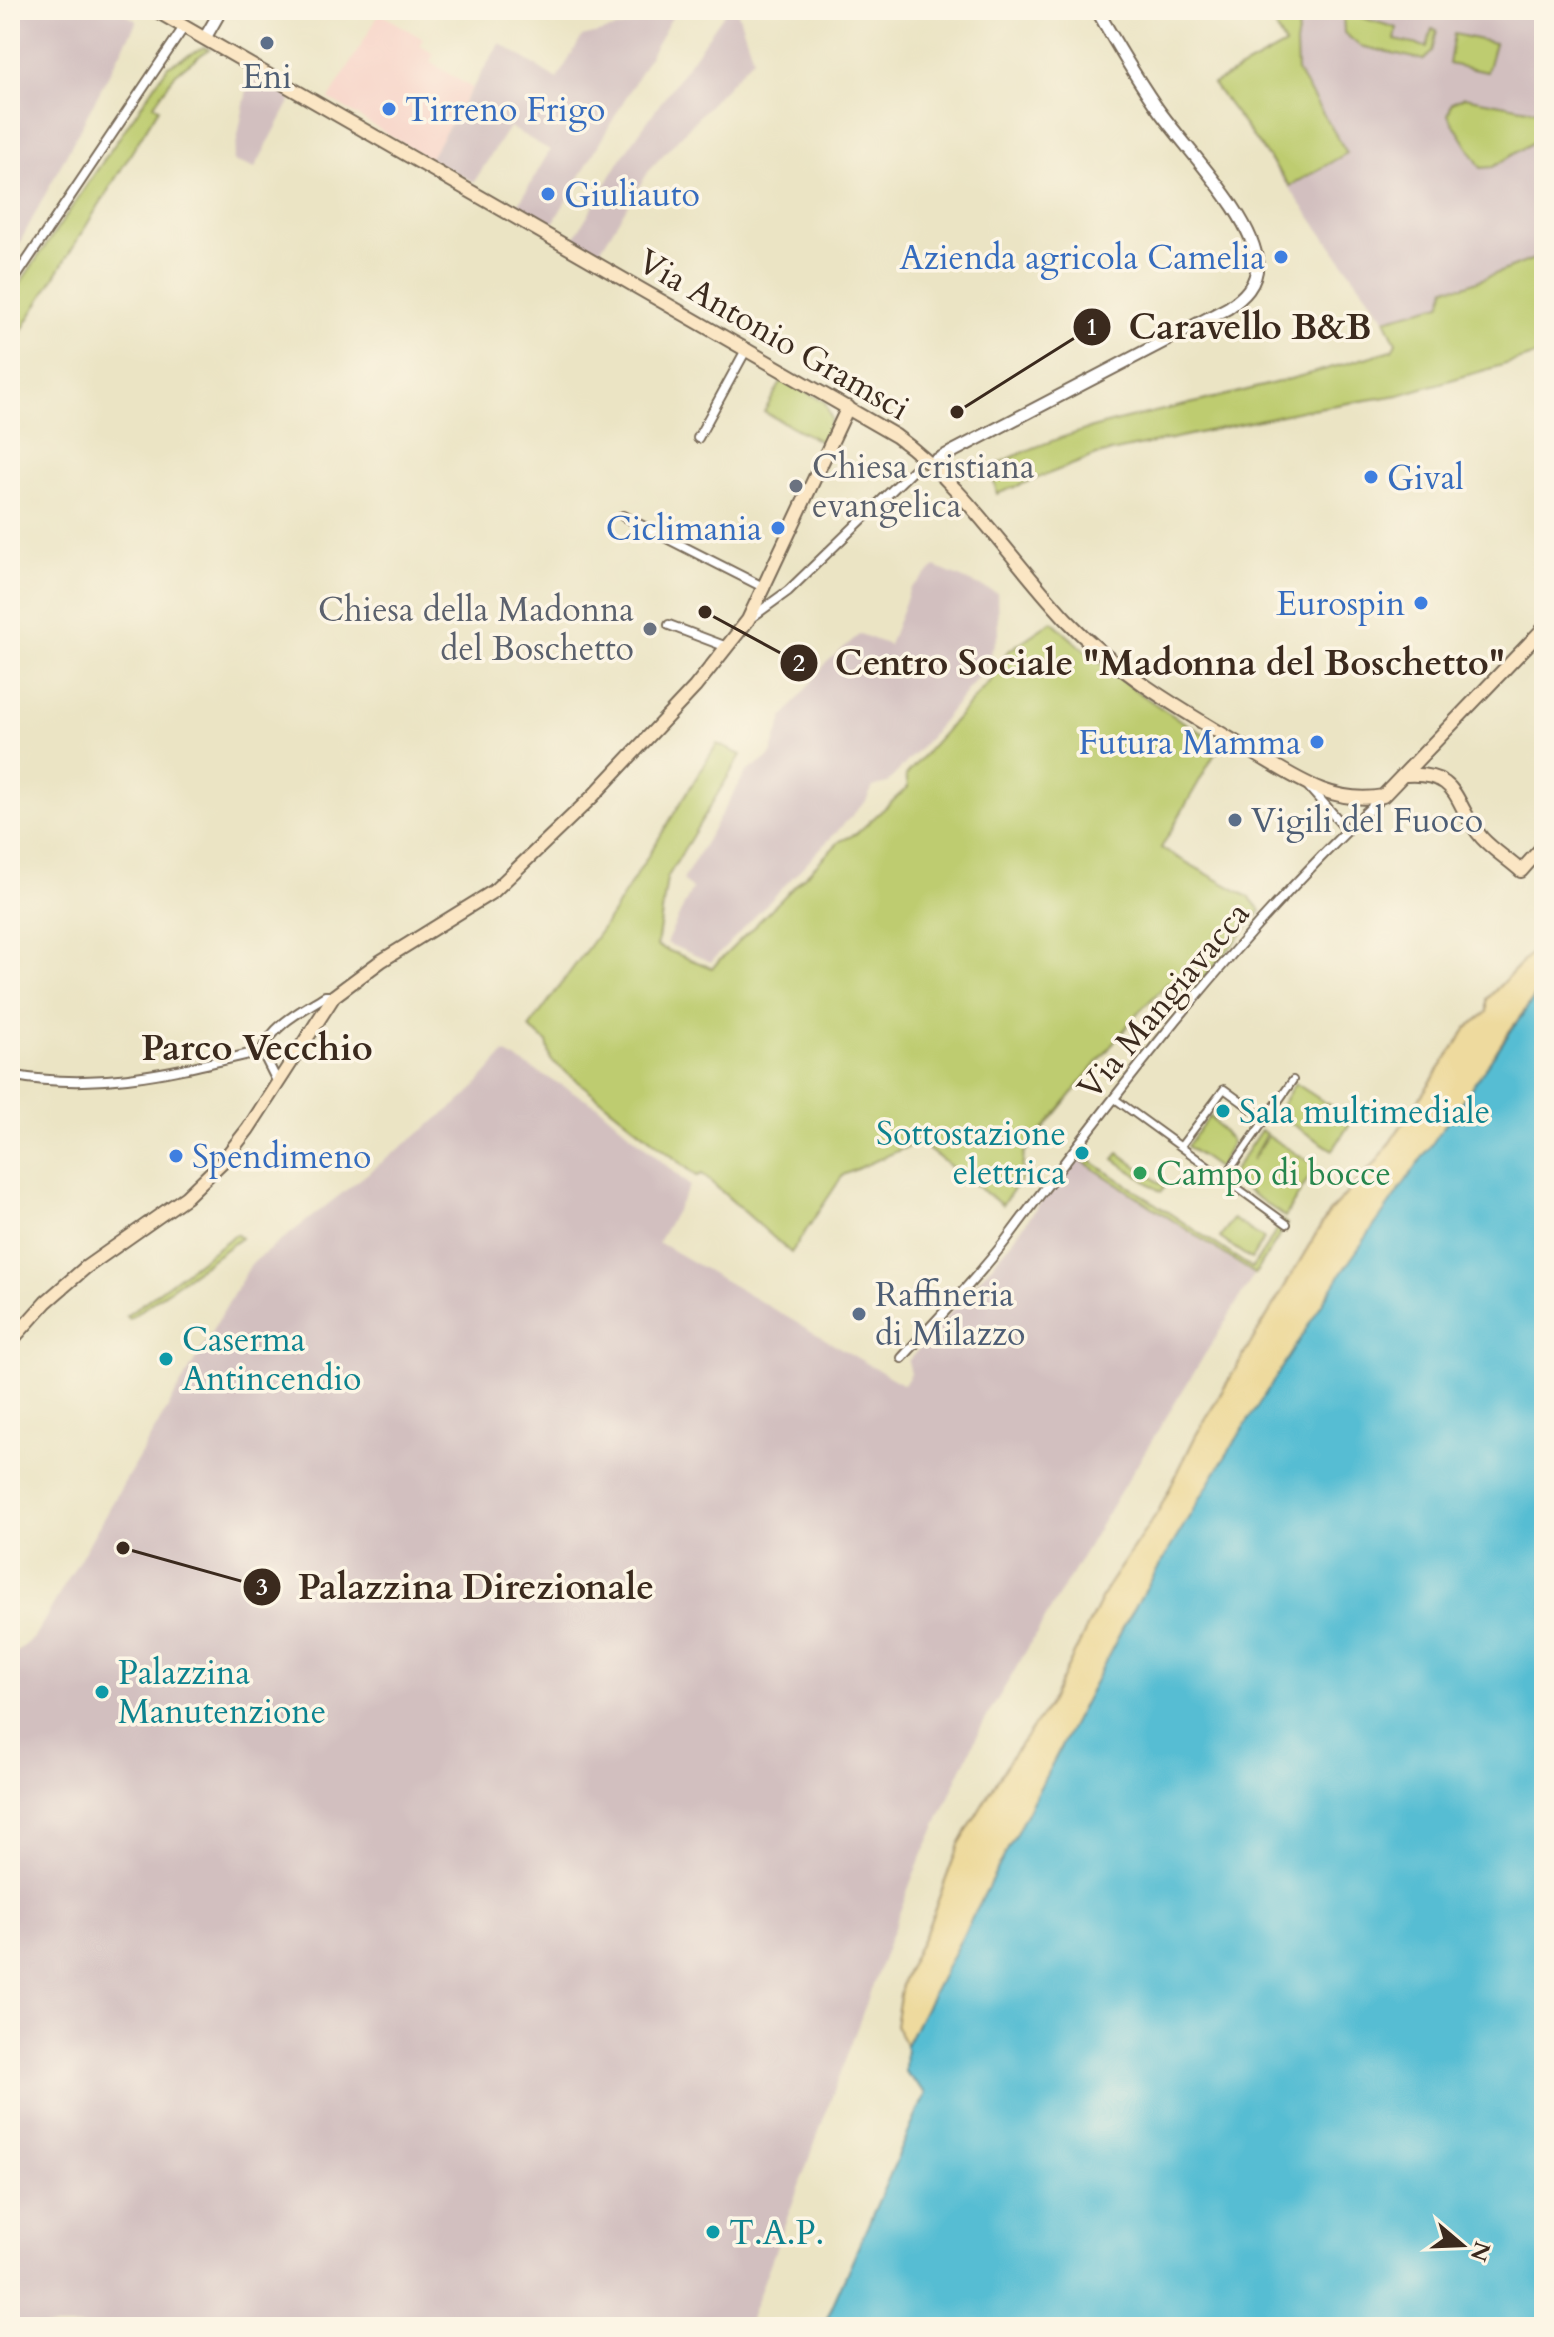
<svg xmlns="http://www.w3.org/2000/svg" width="1554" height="2337" font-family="Cardo,serif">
<rect width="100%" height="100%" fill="#fcf5e5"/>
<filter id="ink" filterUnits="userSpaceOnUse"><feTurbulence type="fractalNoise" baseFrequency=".0125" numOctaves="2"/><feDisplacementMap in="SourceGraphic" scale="16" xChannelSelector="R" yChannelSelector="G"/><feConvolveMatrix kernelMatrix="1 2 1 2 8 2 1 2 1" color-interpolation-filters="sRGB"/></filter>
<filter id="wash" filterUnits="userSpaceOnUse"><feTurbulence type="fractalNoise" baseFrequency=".006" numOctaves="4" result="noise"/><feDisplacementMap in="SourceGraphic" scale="32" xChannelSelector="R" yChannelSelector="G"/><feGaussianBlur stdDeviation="1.8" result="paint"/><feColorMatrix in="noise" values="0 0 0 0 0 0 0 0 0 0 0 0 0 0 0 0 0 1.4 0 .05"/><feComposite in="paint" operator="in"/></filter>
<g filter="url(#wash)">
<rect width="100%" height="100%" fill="#ebe4c4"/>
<path fill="#f7d1c6" d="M380 13 423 39 419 45 434 54 430 62 472 88 429 159 329 99Z"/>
<g fill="#d2bfbf">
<path d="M10 10H119L137 21 10 261Z"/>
<path d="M727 10H737L753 58 650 169 599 252 574 238 624 154Z"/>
<path d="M1266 10H1544V278L1385 319 1213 84 1285 45Z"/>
<path d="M674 14 552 225 517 207 550 150 509 127 474 182 429 159 500 43 557 79 582 37Z"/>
<path d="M250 74 292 98 255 168 233 161Z"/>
<path d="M935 567 997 593 998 634 985 668 923 745 887 783 873 787 866 801 711 962 666 943 692 889 683 880 746 772 770 757 783 718 827 662 860 634 889 645 910 589Z"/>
<path d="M505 1053 598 1106 690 1186 658 1242 904 1385 911 1374 908 1361 1010 1244 1074 1156 1254 1275 1120 1492 980 1729 913 1876 747 2327H10V1657L34 1638 251 1264 466 1097Z"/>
</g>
<g fill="#becc6f" stroke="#7c7b46" stroke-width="2">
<path d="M1266 10H1302L1296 44 1297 71 1347 153 1290 186 1213 84 1285 45Z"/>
<path d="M1343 12 1397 28 1395 40 1427 47 1432 29 1437 30 1432 52 1424 60 1360 46 1344 33Z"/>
<path d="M1454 34 1495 43 1487 72 1449 64Z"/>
<path d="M204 47 209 49 176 73 154 105 159 108 10 349V298L168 66Z"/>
<path d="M1464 97 1544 112V135L1493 167 1481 168 1448 115 1452 103Z"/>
<path d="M1544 255V353L1399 395 1305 410 1097 455 997 494 991 468C1057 432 1130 418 1202 401 1266 386 1329 369 1392 350L1396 343 1385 319 1441 304 1446 287 1464 286Z"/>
<path d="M783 379 825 402 831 418 825 444 764 412Z"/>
<path d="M1052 621C1104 670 1157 710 1221 743L1161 848 1250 898 1261 911 1190 995 1168 983 1137 1014 1024 1153 1021 1179 1002 1205 918 1142 843 1175 791 1253 702 1174 697 1176 551 1060 547 1042 529 1028 611 916 717 744 741 755 667 878 657 946 712 968 840 841 856 834 908 787 906 775 998 672 1007 652Z"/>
<path d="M1295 1083 1352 1120 1333 1150 1276 1114Z"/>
<path d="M1210 1116 1232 1142 1219 1169 1187 1146Z"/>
<path d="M1261 1130 1266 1134 1252 1160 1268 1136 1316 1166 1285 1217 1229 1178Z"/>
<path d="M1119 1153 1165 1187 1161 1192 1114 1159Z"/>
<path d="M1085 1157 1252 1268 1283 1221 1287 1224 1255 1274 1082 1161Z"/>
<path d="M1233 1219 1264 1239 1251 1259 1220 1238Z"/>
<path d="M236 1234 241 1238 129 1319 126 1316Z"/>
</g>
<path fill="#eeda9e" stroke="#94825e" stroke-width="2" d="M1544 924V984L1508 1033 1126 1622 906 2045 895 2025 903 1979 928 1927 959 1844 1010 1759 1048 1707 1107 1587 1159 1510 1196 1435 1329 1212 1378 1160 1467 1028 1487 1012V999L1533 951 1534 934Z"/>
<path fill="#56bdd3" stroke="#487478" stroke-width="2" d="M1544 984V2327H823L926 2093 905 2072 906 2045 1126 1622 1219 1467 1342 1272Z"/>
</g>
<g filter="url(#ink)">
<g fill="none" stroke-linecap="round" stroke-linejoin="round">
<g stroke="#796b58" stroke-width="10">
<g id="pedestrian">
<path d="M1115 1099 1287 1224"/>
<path d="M1181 1146 1224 1089 1265 1119"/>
<path d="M1224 1178 1293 1080"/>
</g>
</g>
<g stroke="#796b58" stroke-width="12">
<g id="minor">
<path d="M10 286 184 27"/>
<path d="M698 438 747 348"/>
<path d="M623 516 765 588"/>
<path d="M748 620 788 591 913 470"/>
<path d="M669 625 727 647"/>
<path d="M1308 786 1347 830"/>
<path d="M262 1051 277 1081"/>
<path d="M10 1075C99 1092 175 1071 262 1051 273 1024 302 1011 325 996H334"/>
<path d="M902 1358C937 1319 975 1281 1006 1240 1122 1085 1241 929 1383 796"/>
</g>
</g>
<g stroke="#796b58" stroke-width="15">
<g id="tertiary">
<path d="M205 38 221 10"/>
<path d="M931 463 1228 308C1244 297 1257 285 1257 264 1256 218 1181 144 1155 105 1134 74 1115 42 1097 10"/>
</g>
</g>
<g stroke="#796b58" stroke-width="16">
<g id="secondary">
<path d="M155 10 896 436C965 486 1009 558 1066 619 1120 676 1187 713 1254 753 1296 778 1333 805 1383 796L1544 628"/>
<path d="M1406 775C1463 772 1452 804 1482 838 1493 850 1509 860 1521 871L1544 845"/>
<path d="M10 1342 46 1302 85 1268 186 1197 222 1162 248 1129 334 996 381 961 494 891 592 797 695 687 748 620 848 407"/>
</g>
</g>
<use href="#pedestrian" stroke="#fff" stroke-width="6"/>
<use href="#minor" stroke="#fff" stroke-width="8"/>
<use href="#tertiary" stroke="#fff" stroke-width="11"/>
<use href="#secondary" stroke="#fbe6c4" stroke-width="12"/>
</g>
</g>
<g fill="#5c6f8a" stroke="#fcf5e5" stroke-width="3">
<circle cx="267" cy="43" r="8"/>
<circle cx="1235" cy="820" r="8"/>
<circle cx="859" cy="1314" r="8"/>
</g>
<g fill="#3f7fe0" stroke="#fcf5e5" stroke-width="3">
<circle cx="389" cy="109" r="8"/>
<circle cx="548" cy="194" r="8"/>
<circle cx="1281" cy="257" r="8"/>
<circle cx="1371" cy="477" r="8"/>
<circle cx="778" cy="528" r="8"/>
<circle cx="1421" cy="603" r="8"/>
<circle cx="1317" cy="742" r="8"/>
<circle cx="176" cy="1156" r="8"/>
</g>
<g fill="#6b7280" stroke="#fcf5e5" stroke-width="3">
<circle cx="796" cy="486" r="8"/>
<circle cx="650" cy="629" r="8"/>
</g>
<g fill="#0f9aa8" stroke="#fcf5e5" stroke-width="3">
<circle cx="1223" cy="1111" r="8"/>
<circle cx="1082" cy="1153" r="8"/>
<circle cx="166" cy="1359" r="8"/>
<circle cx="102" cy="1692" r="8"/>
<circle cx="713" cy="2232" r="8"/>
</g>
<circle fill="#2e9e5b" stroke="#fcf5e5" stroke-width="3" cx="1140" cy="1173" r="8"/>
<g text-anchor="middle" stroke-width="7" stroke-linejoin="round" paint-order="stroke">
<g font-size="34" fill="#4e5e75" stroke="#fcf5e5" text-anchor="start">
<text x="267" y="88" text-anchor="middle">Eni</text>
<text x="1251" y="832">Vigili del Fuoco</text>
<text x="875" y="1306">Raffineria<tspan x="875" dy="39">di Milazzo</tspan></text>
</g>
<g font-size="34" fill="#366cbe" stroke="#fcf5e5" text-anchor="start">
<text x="405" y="121">Tirreno Frigo</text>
<text x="564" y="206">Giuliauto</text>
<text x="1265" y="269" text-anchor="end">Azienda agricola Camelia</text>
<text x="1387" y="489">Gival</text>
<text x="762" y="540" text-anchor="end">Ciclimania</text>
<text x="1405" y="615" text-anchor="end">Eurospin</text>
<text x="1301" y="754" text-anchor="end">Futura Mamma</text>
<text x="192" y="1168">Spendimeno</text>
</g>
<g font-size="34" fill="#3b2a1e" stroke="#fcf5e5">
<text transform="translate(774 334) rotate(30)" y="12">Via Antonio Gramsci</text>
<text transform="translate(1163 1000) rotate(-50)" y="12">Via Mangiavacca</text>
</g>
<g font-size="34" fill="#5b616d" stroke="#fcf5e5" text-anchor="start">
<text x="812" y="478">Chiesa cristiana<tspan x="812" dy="39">evangelica</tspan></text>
<text x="634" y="621" text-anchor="end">Chiesa della Madonna<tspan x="634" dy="39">del Boschetto</tspan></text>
</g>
<g font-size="34" fill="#0d838f" stroke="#fcf5e5" text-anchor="start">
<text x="1239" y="1123">Sala multimediale</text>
<text x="1066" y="1145" text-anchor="end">Sottostazione<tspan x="1066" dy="39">elettrica</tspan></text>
<text x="182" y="1351">Caserma<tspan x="182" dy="39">Antincendio</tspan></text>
<text x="118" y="1684">Palazzina<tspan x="118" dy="39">Manutenzione</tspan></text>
<text x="729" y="2244">T.A.P.</text>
</g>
<g font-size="34" fill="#27864d" stroke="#fcf5e5" text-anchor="start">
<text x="1156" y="1185">Campo di bocce</text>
</g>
<g font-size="36" font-weight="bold" fill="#3b2a1e" stroke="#fcf5e5">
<text x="257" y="1060">Parco Vecchio</text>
</g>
</g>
<path fill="none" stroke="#3b2a1e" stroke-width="3" d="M957 412L1092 327M705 612L799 663M123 1548L262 1587"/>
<g fill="#3b2a1e" stroke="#fcf5e5" stroke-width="3">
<circle cx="957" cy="412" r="8"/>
<circle cx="705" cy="612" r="8"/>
<circle cx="123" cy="1548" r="8"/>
<circle cx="1092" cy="327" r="20"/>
<circle cx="799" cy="663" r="20"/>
<circle cx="262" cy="1587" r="20"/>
</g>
<g font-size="24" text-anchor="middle" font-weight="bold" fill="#fff">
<text x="1092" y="335">1</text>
<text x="799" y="671">2</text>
<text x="262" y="1595">3</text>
</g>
<g font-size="36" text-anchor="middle" font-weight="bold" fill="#3b2a1e" stroke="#fcf5e5" stroke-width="7" stroke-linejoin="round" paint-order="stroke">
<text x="1250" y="339">Caravello B&amp;B</text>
<text x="1170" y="675">Centro Sociale "Madonna del Boschetto"</text>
<text x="476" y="1599">Palazzina Direzionale</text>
</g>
<rect width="1554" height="2337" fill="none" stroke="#fcf5e5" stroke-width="40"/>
<g transform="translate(1462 2245) rotate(109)" stroke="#fcf5e5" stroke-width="6" paint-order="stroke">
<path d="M0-6L14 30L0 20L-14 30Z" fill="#3b2a1e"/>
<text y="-12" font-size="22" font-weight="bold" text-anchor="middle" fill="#3b2a1e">N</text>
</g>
</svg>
